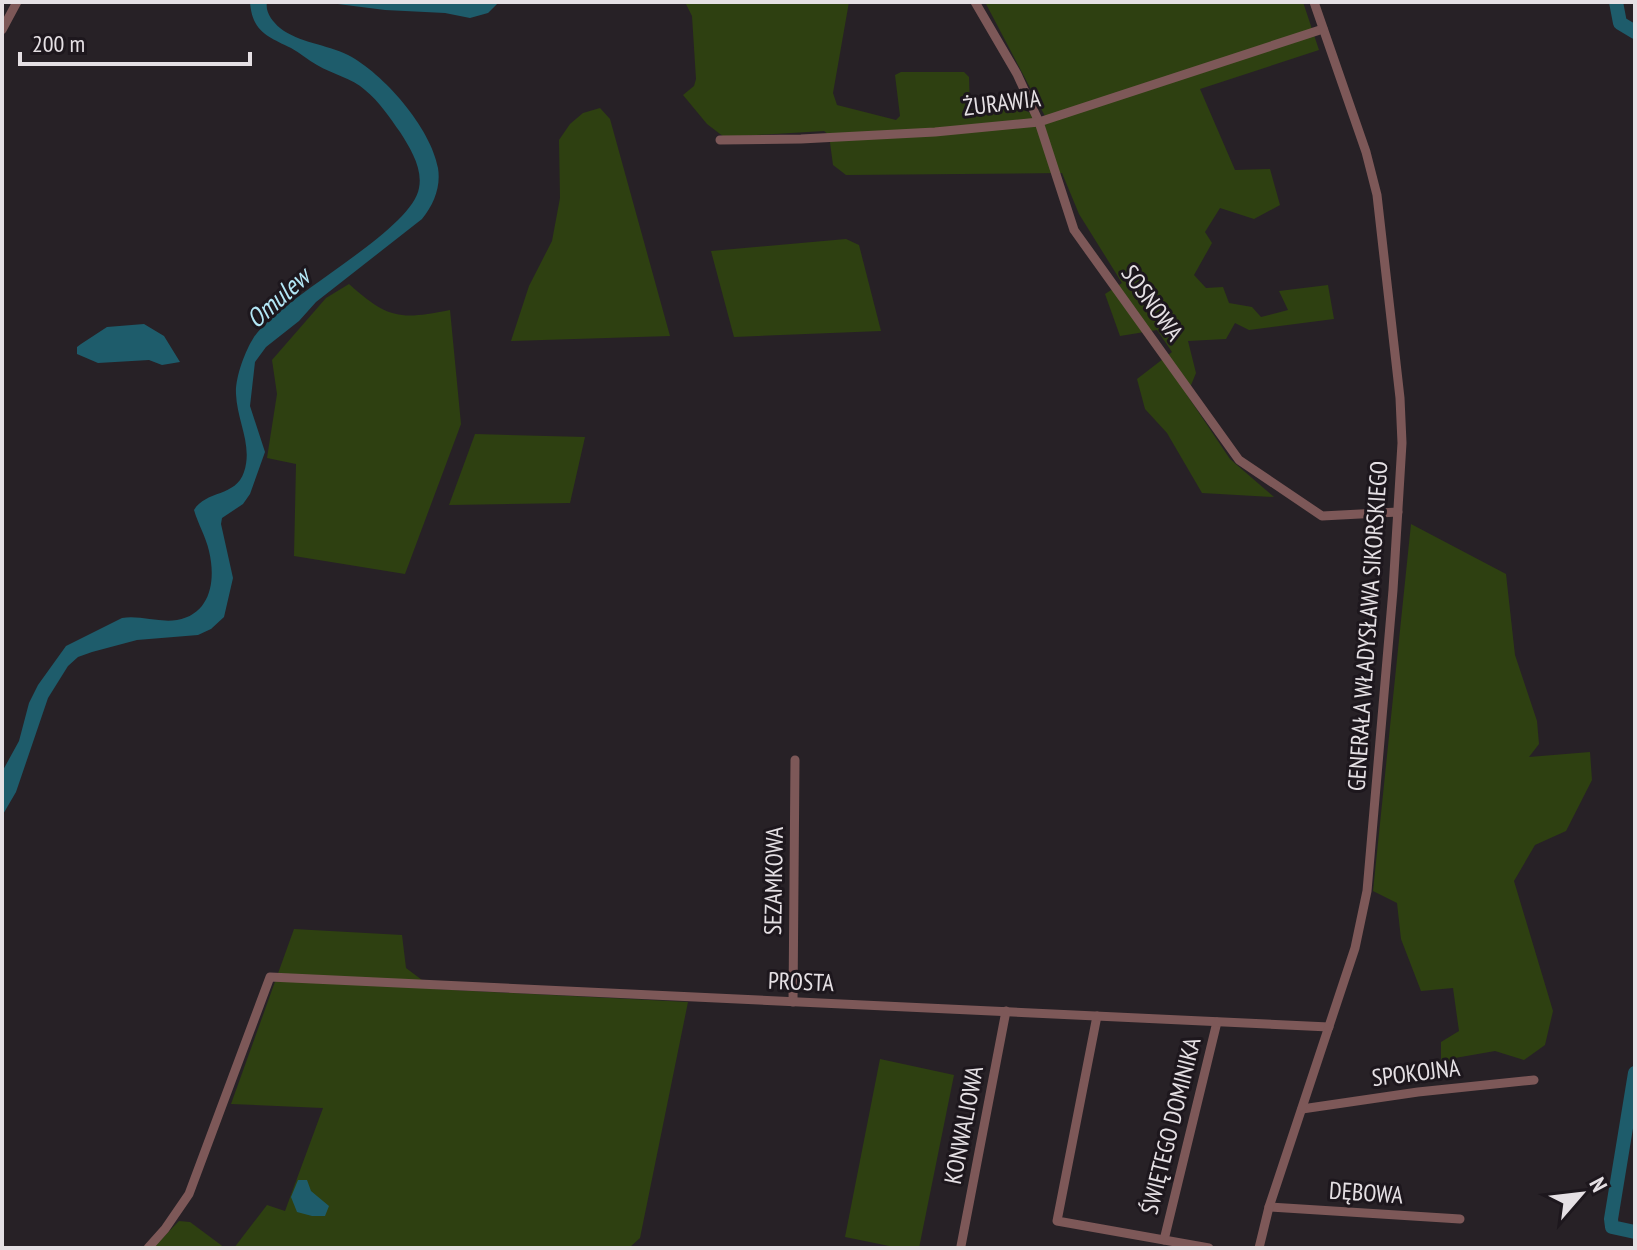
<svg xmlns="http://www.w3.org/2000/svg" width="1637" height="1250" font-family="'PT Sans Narrow',sans-serif">
<rect width="100%" height="100%" fill="#272126"/>
<g fill="#2e4011">
<path d="M685 2H849L833 93 837 105 896 120 900 116 895 75 901 72H964L969 77 970 108 976 111 1012 105 1047 120 985 2H1303L1319 50 1200 89 1235 170 1270 169 1280 205 1254 219 1220 208 1205 232 1212 243 1194 275 1206 288 1223 287 1229 303 1252 307 1261 317 1288 310 1279 291 1328 285 1334 319 1249 330 1235 323 1226 339 1188 341 1196 373 1187 395 1230 459 1274 497 1202 493 1167 433 1145 409 1137 379 1172 352 1157 330 1120 336 1105 294 1122 283 1079 214 1062 173 846 175 833 165 829 135 824 131 724 137 707 124 683 95 694 86 696 79 692 16Z"/>
<path d="M600 108 610 119 670 336 511 341 529 286 552 241 560 198 559 140 570 124 583 113Z"/>
<path d="M846 239 859 245 881 331 734 337 711 251Z"/>
<path d="M349 284C388 319 400 320 450 310L461 424 405 574 294 556 296 464 267 458 277 394 272 360 326 298Z"/>
<path d="M475 434 585 437 570 503 449 505Z"/>
<path d="M1411 524 1506 574 1515 655 1537 721 1539 744 1529 757 1590 752 1592 780 1566 831 1535 845 1514 881 1553 1011 1545 1045 1524 1060 1495 1051 1455 1058 1441 1078V1042L1459 1031 1453 988 1421 991 1401 939 1397 903 1373 891Z"/>
<path d="M294 929 402 935 406 968 434 989 688 1002 640 1238 629 1248H234L267 1205 285 1211 323 1108 231 1104Z"/>
<path d="M880 1059 954 1075 919 1248H899L845 1237Z"/>
<path d="M179 1221 190 1222 225 1248H153Z"/>
</g>
<g fill="#1e5c6b">
<path d="M250 2H267C265 12 272 21 280 28 299 43 326 44 348 55 383 73 431 128 438 168 441 187 434 204 422 219L316 302 299 321 266 347 255 362 250 406 265 452 250 494 243 504 222 518 221 524 233 578 224 617 211 629 198 635 137 640 92 652 78 657 68 666 48 698 16 792 2 816V772L19 741 29 703 38 685 66 646 122 618C140 615 159 623 177 620 211 614 216 580 209 551 206 537 198 524 194 510 206 490 236 497 244 472 253 445 237 421 236 394 235 378 245 351 254 337 285 294 412 231 419 188 423 168 410 148 400 132 390 118 379 101 365 90 352 78 332 74 317 65 308 60 300 53 291 48 269 37 252 32 250 2Z"/>
<path d="M322 2H499L488 13 470 18 445 13 385 10Z"/>
<path d="M144 324 164 336 180 362 162 365 149 360 98 363 77 354V347L81 344 107 327Z"/>
<path d="M298 1180H307L311 1191 329 1206 325 1216H312L297 1212 291 1197Z"/>
</g>
<g fill="none" stroke-linecap="round" stroke-linejoin="round">
<g stroke="#1e5c6b" stroke-width="14">
<path d="M1616 2 1620 23 1635 32"/>
<path d="M1635 1073 1611 1219 1612 1227 1635 1232"/>
</g>
<g stroke="#7d5858" stroke-width="9">
<path d="M975 2 1017 74 1039 122 1074 230 1239 460 1322 516 1398 512"/>
<path d="M2 30 17 2"/>
<path d="M720 140 801 139 935 132 1039 122 1323 29"/>
<path d="M793 1002 795 760"/>
<path d="M1097 1016 1057 1221 1209 1248"/>
<path d="M1302 1109 1418 1092 1534 1080"/>
<path d="M1269 1207 1460 1219"/>
<path d="M1164 1240 1217 1022"/>
<path d="M961 1246 1006 1011"/>
<path d="M148 1248 165 1229 189 1194 270 977 1329 1027"/>
<path d="M1259 1248 1269 1207 1355 948 1367 891 1393 590 1402 443 1400 398 1377 195 1366 152 1314 2"/>
</g>
</g>
<g text-anchor="middle" stroke-width="6" stroke-linejoin="round" paint-order="stroke">
<g font-size="24" fill="#e5e0e4" stroke="#1d171d">
<text transform="translate(1002 103) rotate(-7)" y="8">ŻURAWIA</text>
<text transform="translate(1152 303) rotate(54)" y="8">SOSNOWA</text>
<text transform="translate(1368 626) rotate(-86)" y="8">GENERAŁA WŁADYSŁAWA SIKORSKIEGO</text>
<text transform="translate(774 881) rotate(-89)" y="8">SEZAMKOWA</text>
<text transform="translate(801 982) rotate(2)" y="8">PROSTA</text>
<text transform="translate(1416 1073) rotate(-7)" y="8">SPOKOJNA</text>
<text transform="translate(964 1125) rotate(-79)" y="8">KONWALIOWA</text>
<text transform="translate(1171 1126) rotate(-76)" y="8">ŚWIĘTEGO DOMINIKA</text>
<text transform="translate(1366 1193) rotate(4)" y="8">DĘBOWA</text>
</g>
<g font-size="26" font-style="italic" fill="#b3e7f6" stroke="#1d171d">
<text transform="translate(278 298) rotate(-42)" y="9">Omulew</text>
</g>
</g>
<rect width="1637" height="1250" fill="none" stroke="#e5e0e4" stroke-width="8"/>
<g transform="translate(1581 1194) rotate(62)" stroke="#1d171d" stroke-width="6" paint-order="stroke">
<path d="M0-6L14 30L0 20L-14 30Z" fill="#e5e0e4"/>
<text y="-12" font-size="22" font-weight="bold" text-anchor="middle" fill="#e5e0e4">N</text>
</g>
<path d="M20 52v12h230v-12" fill="none" stroke="#e5e0e4" stroke-width="4"/>
<text x="32" y="52" font-size="24" fill="#e5e0e4" stroke="#1d171d" stroke-width="6" paint-order="stroke">200 m</text>
</svg>
